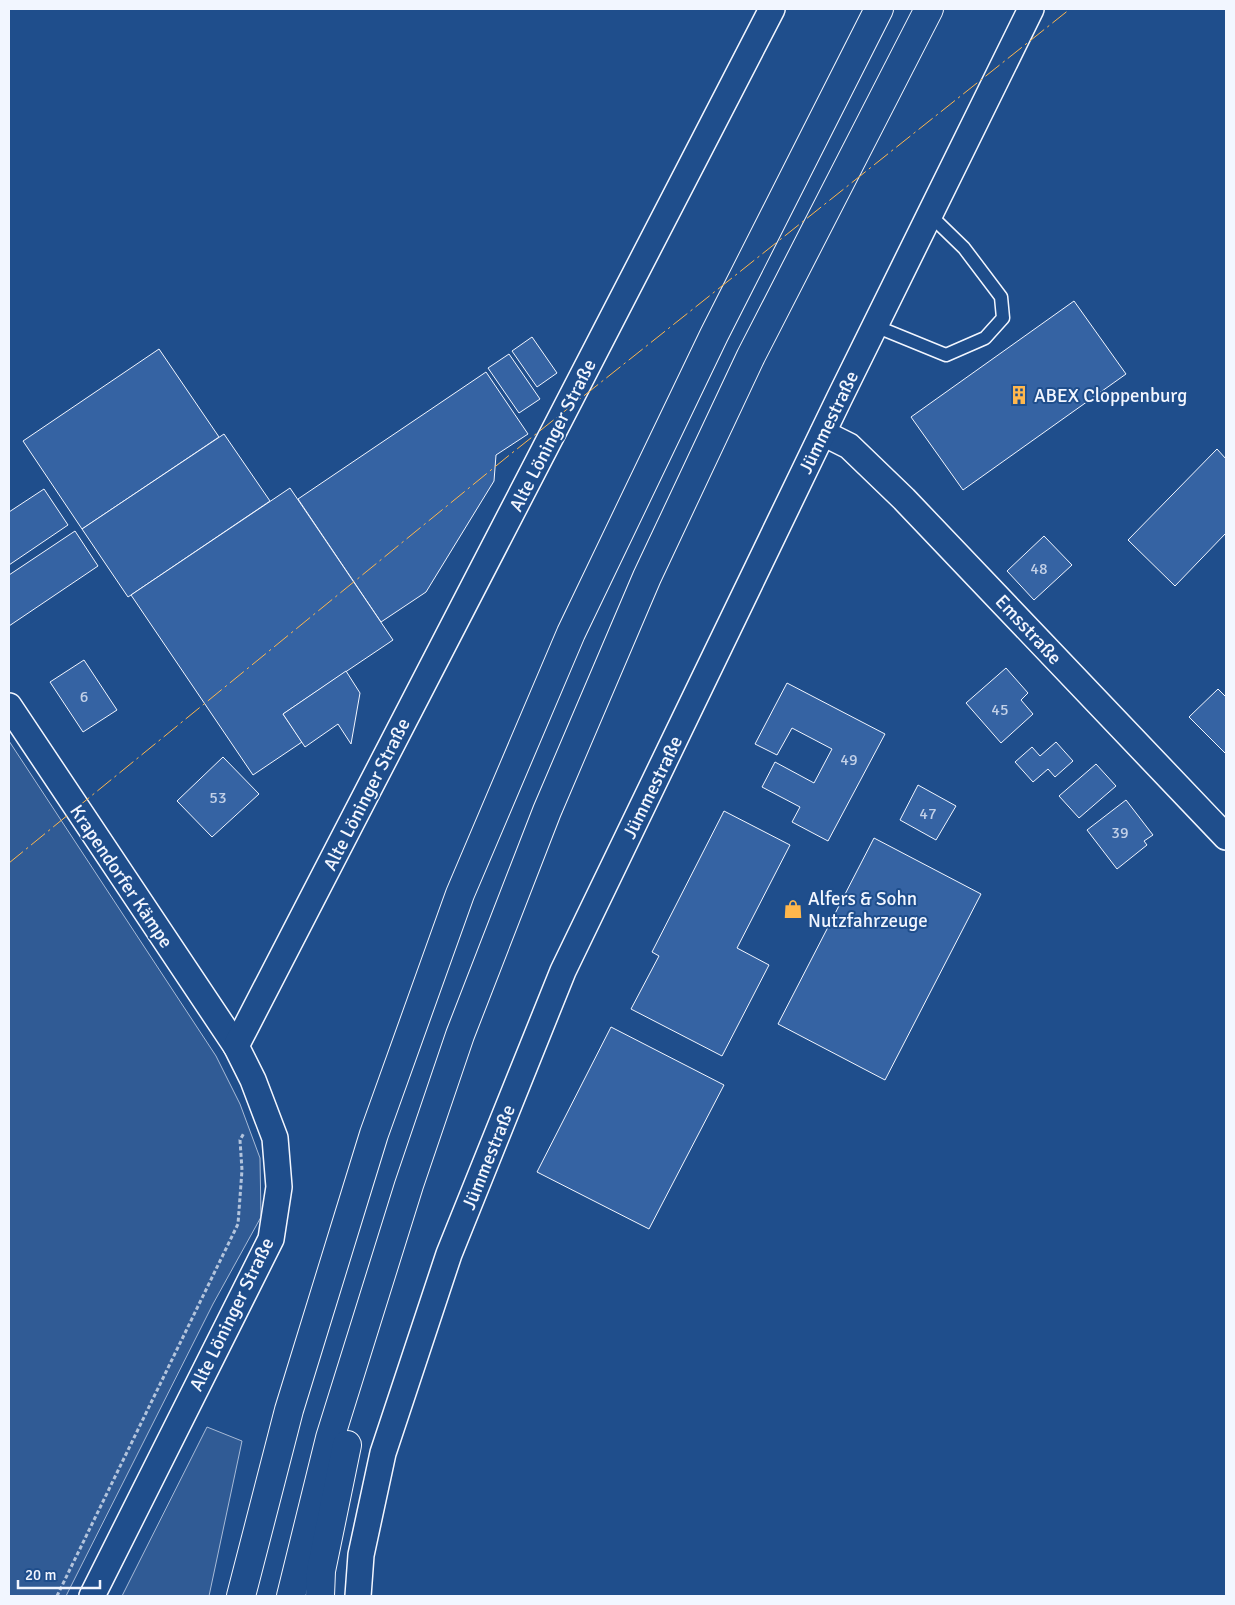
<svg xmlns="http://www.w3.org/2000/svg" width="1235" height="1605" font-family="Signika,sans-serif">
<rect width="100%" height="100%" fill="#1f4e8c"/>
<g fill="#305b95" stroke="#a8bbd7">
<path d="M9 741 216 1056 240 1104 260 1158 261 1217 213 1304 66 1596H9Z"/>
<path d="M207 1427 242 1441 209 1596H122Z"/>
</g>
<g fill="#3563a3" stroke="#f2f6ff">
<path d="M1074 301 1126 374 963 490 911 417Z"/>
<path d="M532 337 557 373 537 387 512 351Z"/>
<path d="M159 349 219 437 82 529 23 441Z"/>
<path d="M509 354 540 399 519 413 488 368Z"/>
<path d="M486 372 528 434 496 455 494 481 426 592 381 622 298 499Z"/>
<path d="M224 434 270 501 128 597 82 529Z"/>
<path d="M1217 449 1226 459V533L1175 586 1128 540Z"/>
<path d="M290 488 393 640 283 714 302 742 253 775 131 595Z"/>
<path d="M44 489 68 525 9 565V512Z"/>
<path d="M75 531 98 566 9 626V575Z"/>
<path d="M1044 536 1072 565 1034 600 1007 571Z"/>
<path d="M84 660 117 710 83 732 50 682Z"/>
<path d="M1006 668 1028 693 1021 700 1033 714 1001 743 966 703Z"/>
<path d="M346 671 360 693 351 744 338 724 305 747 283 714Z"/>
<path d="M787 683 885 734 828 841 792 822 800 807 762 787 775 762 814 783 832 749 792 728 777 755 755 744Z"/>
<path d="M1218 689 1226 697V754L1189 717Z"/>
<path d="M1056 742 1073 761 1055 777 1048 769 1033 782 1015 762 1032 747 1040 756Z"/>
<path d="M223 757 259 794 212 837 177 801Z"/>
<path d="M1096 764 1116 786 1079 818 1059 796Z"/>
<path d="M918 785 956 806 936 840 900 820Z"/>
<path d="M1126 800 1153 835 1144 841 1147 845 1117 869 1087 830Z"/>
<path d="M724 811 790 845 737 948 769 965 722 1056 631 1009 659 956 652 952Z"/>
<path d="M874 838 981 894 885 1080 778 1024Z"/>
<path d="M611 1027 724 1085 649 1229 537 1172Z"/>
</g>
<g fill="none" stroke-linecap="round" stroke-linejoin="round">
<g stroke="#f2f6ff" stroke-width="15">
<path id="service" d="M875 326 946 355 985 338 1003 318 1001 297 964 248 930 215"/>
</g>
<g stroke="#f2f6ff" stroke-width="28">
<g id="minor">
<path d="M823 433 849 446 904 499 1226 837"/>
<path d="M9 706 236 1046"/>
<path d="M92 1596 271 1239 279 1187 275 1138 253 1080 236 1046 772 9"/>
<path d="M358 1596 361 1555 383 1453 449 1254 563 971 839 399 1031 9"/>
</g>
</g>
<g stroke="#f2f6ff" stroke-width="30">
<g id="trunk">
<path d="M241 1596 289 1410 374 1134 460 894 571 633 714 335 879 9"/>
<path d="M291 1596 330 1438 409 1185 460 1035 547 811 647 577 751 356 929 9"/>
<path d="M320 1596 321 1571 347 1445"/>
</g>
</g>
<path stroke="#b3c4dc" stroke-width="3" stroke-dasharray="4 2.5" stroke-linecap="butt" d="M57 1596 238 1224 242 1170 240 1140 244 1133"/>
<use href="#service" stroke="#1f4e8c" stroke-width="12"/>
<use href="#minor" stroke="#1f4e8c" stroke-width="25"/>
<use href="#trunk" stroke="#1f4e8c" stroke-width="28"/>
<path stroke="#ffb74d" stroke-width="1" stroke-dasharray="18 4 2.5 4" stroke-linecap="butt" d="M9 863 507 457 1070 9"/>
</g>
<defs>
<g id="building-bare" transform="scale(1.5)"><path d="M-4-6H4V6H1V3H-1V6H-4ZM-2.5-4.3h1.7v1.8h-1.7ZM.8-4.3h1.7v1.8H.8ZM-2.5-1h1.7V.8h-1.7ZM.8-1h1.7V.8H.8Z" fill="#ffb74d" stroke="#1f4e8c" stroke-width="2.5" paint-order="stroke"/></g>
<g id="shop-bare" transform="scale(1.5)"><path d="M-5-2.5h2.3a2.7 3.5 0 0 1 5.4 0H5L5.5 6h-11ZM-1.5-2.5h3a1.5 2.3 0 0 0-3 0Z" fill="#ffb74d" stroke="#1f4e8c" stroke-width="2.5" paint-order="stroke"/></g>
</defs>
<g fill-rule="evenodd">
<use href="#building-bare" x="1019" y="395"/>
<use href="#shop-bare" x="793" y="909"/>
</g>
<g text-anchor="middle" stroke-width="4" stroke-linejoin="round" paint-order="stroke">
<g font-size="16" fill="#c3d1e8">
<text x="1039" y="574">48</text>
<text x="84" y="702">6</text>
<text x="1000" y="715">45</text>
<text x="849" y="765">49</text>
<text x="218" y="803">53</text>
<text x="928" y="819">47</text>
<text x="1120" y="838">39</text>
</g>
<g font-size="19" fill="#f2f6ff" stroke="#1f4e8c" text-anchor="start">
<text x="1034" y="402">ABEX Cloppenburg</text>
<text x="808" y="905">Alfers &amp; Sohn<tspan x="808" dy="22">Nutzfahrzeuge</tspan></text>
</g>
<g font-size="19" fill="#f2f6ff" stroke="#1f4e8c">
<text transform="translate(828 422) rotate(-64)" y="7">Jümmestraße</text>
<text transform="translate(552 435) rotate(-63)" y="7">Alte Löninger Straße</text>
<text transform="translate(1029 629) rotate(47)" y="7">Emsstraße</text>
<text transform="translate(652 787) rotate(-64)" y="7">Jümmestraße</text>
<text transform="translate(366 794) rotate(-63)" y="7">Alte Löninger Straße</text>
<text transform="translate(122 876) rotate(56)" y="7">Krapendorfer Kämpe</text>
<text transform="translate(488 1157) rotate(-68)" y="7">Jümmestraße</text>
<text transform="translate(231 1314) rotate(-64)" y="7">Alte Löninger Straße</text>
</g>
</g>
<rect width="1235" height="1605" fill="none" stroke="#f2f6ff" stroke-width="20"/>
<path d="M18 1580v8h82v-8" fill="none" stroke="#f2f6ff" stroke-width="2.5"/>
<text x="25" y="1580" font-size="15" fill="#f2f6ff" stroke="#1f4e8c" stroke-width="4" paint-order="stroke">20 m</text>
</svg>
